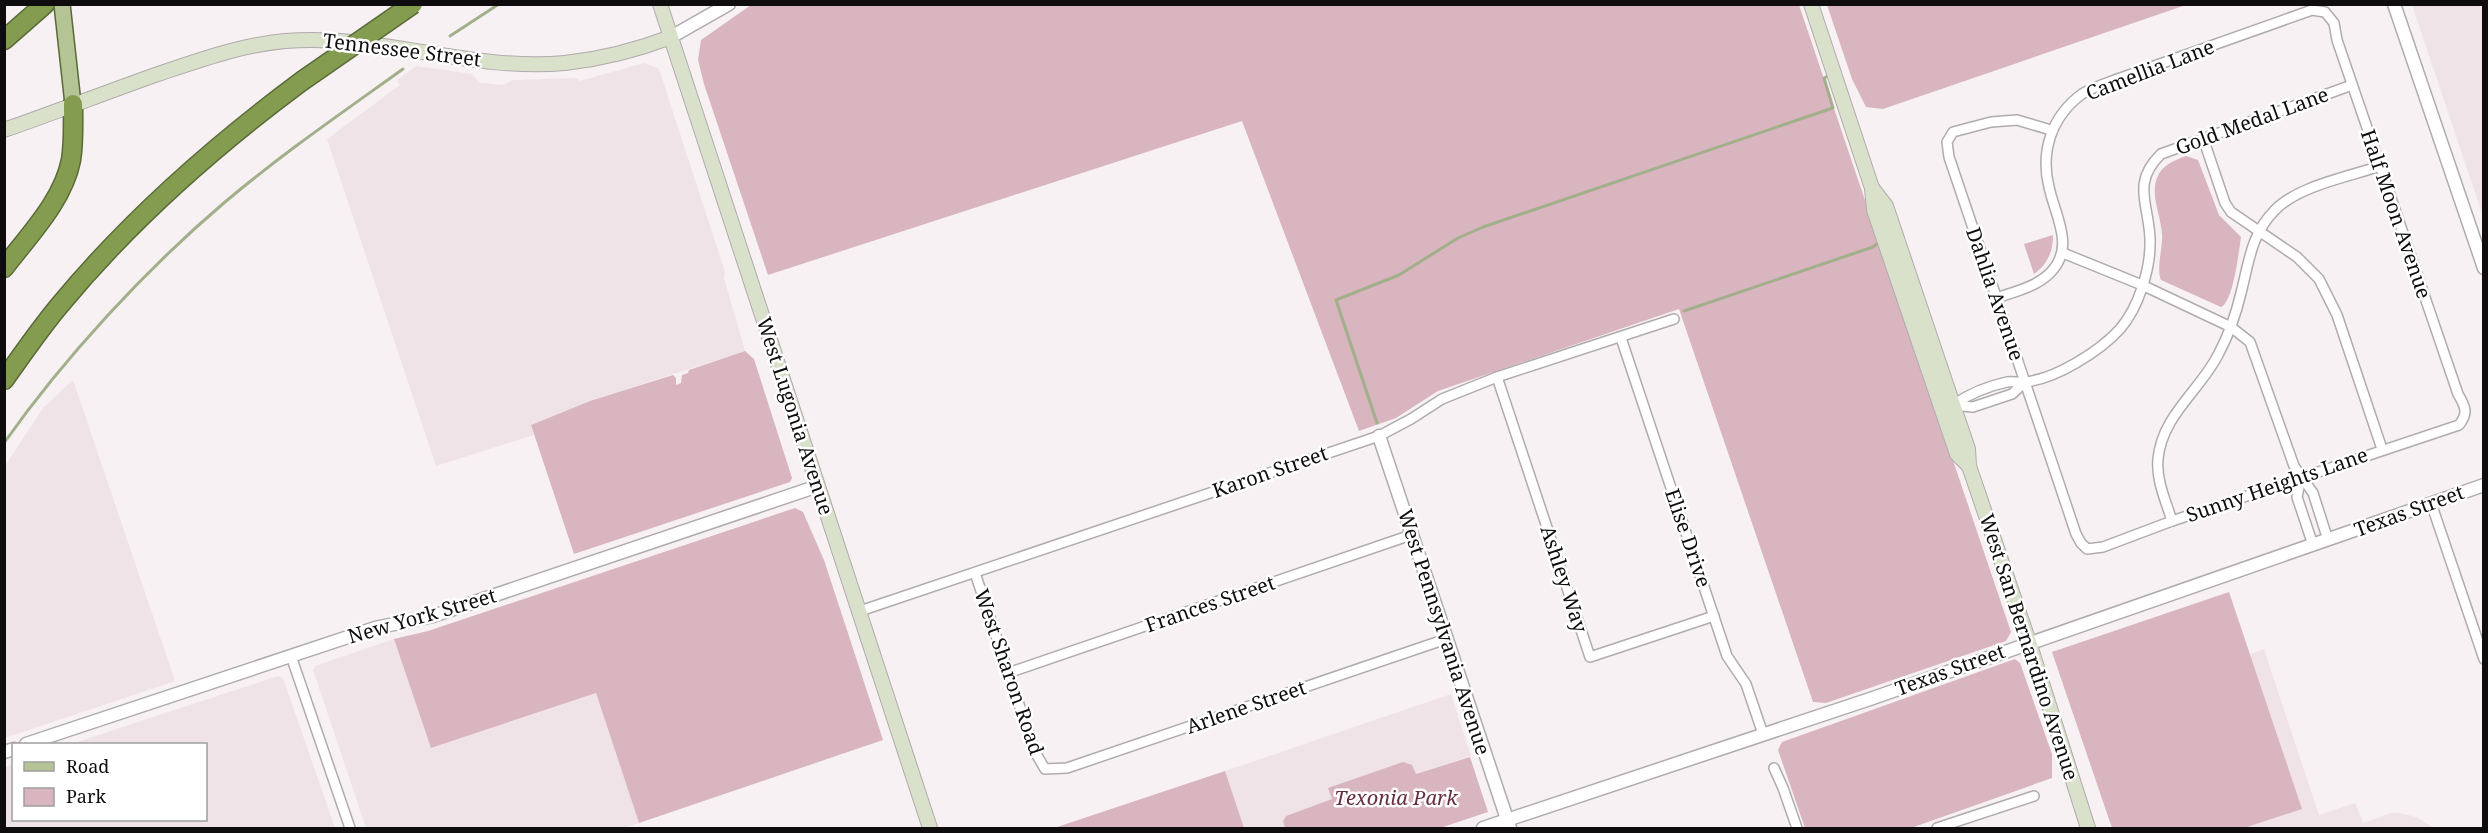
<svg xmlns="http://www.w3.org/2000/svg" width="2488" height="833" font-family="'Noto Serif',serif">
<rect width="100%" height="100%" fill="#f7f1f3"/>
<g fill="#f0e3e7">
<path d="M2412 5H2483V216Z"/>
<path d="M644 63 658 68 660 72 725 272 724 278 745 351 590 401 531 425 534 435 436 466 327 139 400 85 397 80 416 66 472 74 480 83 504 85 512 80 576 78 580 81Z"/>
<path d="M73 380 175 681 5 738V466L43 408Z"/>
<path d="M394 639 432 748 596 693 639 823 624 828H366L313 670 315 666Z"/>
<path d="M2264 649 2319 815 2355 803 2363 823 2391 813H2399L2416 817 2434 828H2244L2301 808 2250 654Z"/>
<path d="M278 676 283 678 335 828H5V767L13 764 14 820H206V744H71Z"/>
<path d="M1451 694 1471 756 1416 774 1329 788 1332 799 1286 816 1283 821 1285 828H1244L1225 771Z"/>
</g>
<g fill="#d8b5bf">
<path d="M751 5H1799L2011 632 2006 641 1826 703 1813 702 1679 309 1438 391 1396 418 1359 431 1242 121 768 275 704 84 698 60 701 40Z"/>
<path d="M1827 5V4L2186 5 1883 109 1866 107 1852 79Z"/>
<path d="M2186 156 2198 160 2219 215 2241 237C2239 251 2233 303 2221 307L2161 280C2156 268 2163 248 2162 234 2161 216 2150 195 2157 178 2162 165 2173 161 2186 156Z"/>
<path d="M2053 235C2053 251 2048 264 2034 274L2024 244Z"/>
<path d="M745 351 754 359 792 478 790 482 574 554 531 425 590 401 673 375 676 378V385L681 383 682 375 688 373 689 370Z"/>
<path d="M795 508 803 512 824 560 883 740 639 823 596 693 431 748 394 639 428 631Z"/>
<path d="M2229 592 2302 809 2244 828H2112L2052 652Z"/>
<path d="M2015 659 2020 663 2052 754V778L1911 828H1805L1778 750 1782 742Z"/>
<path d="M1470 757 1488 812 1440 828H1285L1283 821 1286 816 1332 799 1328 788 1403 762 1412 765 1416 774Z"/>
<path d="M1225 771 1244 828H1054Z"/>
</g>
<g fill="none" stroke-linecap="round" stroke-linejoin="round">
<g stroke="#a2af8b" stroke-width="3">
<path d="M450 36 499 4"/>
<path d="M1684 311 1873 247 1878 243"/>
<path d="M1377 423 1336 300 1399 275 1458 238 1483 227 1833 108 1824 78 1828 76"/>
<path d="M4 443C64 358 146 269 225 202 282 154 343 112 403 69"/>
</g>
<g stroke="#b0abad" stroke-width="12">
<g id="minor">
<path d="M2203 138 2225 203 2231 212 2297 257 2319 279 2337 315 2382 449"/>
<path d="M2063 253 2142 285 2231 327 2250 342 2294 466 2313 493 2328 540"/>
<path d="M1996 298C2014 292 2036 287 2050 273 2076 247 2055 216 2049 187 2040 151 2052 116 2082 94 2091 88 2102 85 2112 81L2312 10 2325 12 2334 23 2337 40 2458 394C2465 406 2469 413 2459 425L2172 521 2103 547 2087 549 2081 543 2076 534C2034 408 1991 282 1949 157L1947 142 1953 132 1991 122 2017 120 2051 130"/>
<path d="M1621 338 1727 656 1746 684 1763 734"/>
<path d="M1497 377 1590 657 1714 616"/>
<path d="M1953 405C1969 394 1988 386 2007 382 2013 381 2019 383 2025 382 2056 379 2100 351 2120 329 2139 307 2151 268 2150 239 2149 204 2131 183 2161 154L2352 85"/>
<path d="M1953 405 1973 407 2012 394 2025 382"/>
<path d="M2301 477 2297 497 2313 545"/>
<path d="M2431 503 2484 659"/>
<path d="M2172 521C2166 501 2156 481 2158 459 2162 415 2201 390 2219 353 2229 334 2236 314 2241 293 2249 262 2251 234 2275 210 2298 186 2348 177 2380 166"/>
<path d="M975 573 1035 752 1045 769 1067 768 1446 639"/>
<path d="M860 611 1379 436 1411 419 1442 399 1497 377 1674 319"/>
<path d="M291 656 350 828"/>
<path d="M1008 673 1411 535"/>
<path d="M1774 768 1783 788 1797 828"/>
<path d="M1937 828 2034 796"/>
</g>
</g>
<g stroke="#b0abad" stroke-width="15">
<g id="tertiary">
<path d="M2394 4 2484 268"/>
<path d="M671 37 729 4"/>
<path d="M1379 436 1510 828"/>
<path d="M26 744 375 628 433 616 818 486"/>
<path d="M4 752 14 749"/>
<path d="M1483 828 1870 699 2484 485"/>
</g>
</g>
<g stroke="#b0abad" stroke-width="16">
<g id="secondary">
<path d="M660 4 930 828"/>
<path d="M1811 4 1872 188 1874 210 1957 454 1969 466"/>
<path d="M4 130C56 112 107 92 158 74 200 60 241 45 285 41 379 33 471 72 565 63 601 59 637 50 671 37"/>
<path d="M1872 188 1886 206 1968 449 1969 466 2029 642 2088 828"/>
</g>
</g>
<g stroke="#5a6a38" stroke-width="18">
<path id="primary" d="M62 4 73 104"/>
</g>
<g stroke="#5a6a38" stroke-width="21">
<g id="motorway">
<path d="M4 40 45 4"/>
<path d="M4 268C29 235 63 201 71 160 74 142 73 123 73 104"/>
<path d="M4 380C22 355 39 330 59 306 130 220 213 147 302 81"/>
</g>
</g>
<use href="#minor" stroke="#fff" stroke-width="9"/>
<use href="#tertiary" stroke="#fff" stroke-width="12"/>
<use href="#secondary" stroke="#dae1ca" stroke-width="14"/>
<use href="#primary" stroke="#b5c495" stroke-width="15"/>
<use href="#motorway" stroke="#839c4f" stroke-width="18"/>
<g stroke="#5a6a38" stroke-width="21" stroke-linecap="butt">
<path id="motorway-bridge" d="M302 81 413 4"/>
</g>
<use href="#motorway-bridge" stroke="#839c4f" stroke-width="18"/>
</g>
<g text-anchor="middle" stroke-width="5" stroke-linejoin="round" paint-order="stroke">
<g font-size="20" fill="#0e0c0d" stroke="#fff">
<text transform="translate(402 50) rotate(7)" y="7">Tennessee Street</text>
<text transform="translate(2150 70) rotate(-21)" y="7">Camellia Lane</text>
<text transform="translate(2252 121) rotate(-20)" y="7">Gold Medal Lane</text>
<text transform="translate(2396 214) rotate(71)" y="7">Half Moon Avenue</text>
<text transform="translate(1995 294) rotate(71)" y="7">Dahlia Avenue</text>
<text transform="translate(795 416) rotate(72)" y="7">West Lugonia Avenue</text>
<text transform="translate(1270 472) rotate(-19)" y="7">Karon Street</text>
<text transform="translate(2277 485) rotate(-19)" y="7">Sunny Heights Lane</text>
<text transform="translate(2409 511) rotate(-20)" y="7">Texas Street</text>
<text transform="translate(1688 538) rotate(71)" y="7">Elise Drive</text>
<text transform="translate(1564 579) rotate(72)" y="7">Ashley Way</text>
<text transform="translate(1210 604) rotate(-19)" y="7">Frances Street</text>
<text transform="translate(422 616) rotate(-16)" y="7">New York Street</text>
<text transform="translate(1444 632) rotate(72)" y="7">West Pennsylvania Avenue</text>
<text transform="translate(2029 647) rotate(72)" y="7">West San Bernardino Avenue</text>
<text transform="translate(1950 670) rotate(-20)" y="7">Texas Street</text>
<text transform="translate(1009 672) rotate(71)" y="7">West Sharon Road</text>
<text transform="translate(1246 707) rotate(-19)" y="7">Arlene Street</text>
</g>
<g font-size="20" font-style="italic" fill="#652d42" stroke="#fff">
<text x="1396" y="805">Texonia Park</text>
</g>
</g>
<rect width="2488" height="833" fill="none" stroke="#0e0c0d" stroke-width="12"/>
<rect x="12" y="743" width="195" height="78" fill="#ffffff" stroke="#9f9e9e" stroke-width="1.5"/>
<rect x="24" y="762" width="30" height="9" fill="#b5c495" stroke="#9f9e9e" stroke-width="1.5"/>
<text x="66" y="773" font-size="18" fill="#0e0c0d">Road</text>
<rect x="24" y="788" width="30" height="18" fill="#d8b5bf" stroke="#9f9e9e" stroke-width="1.5"/>
<text x="66" y="803" font-size="18" fill="#0e0c0d">Park</text>
</svg>
